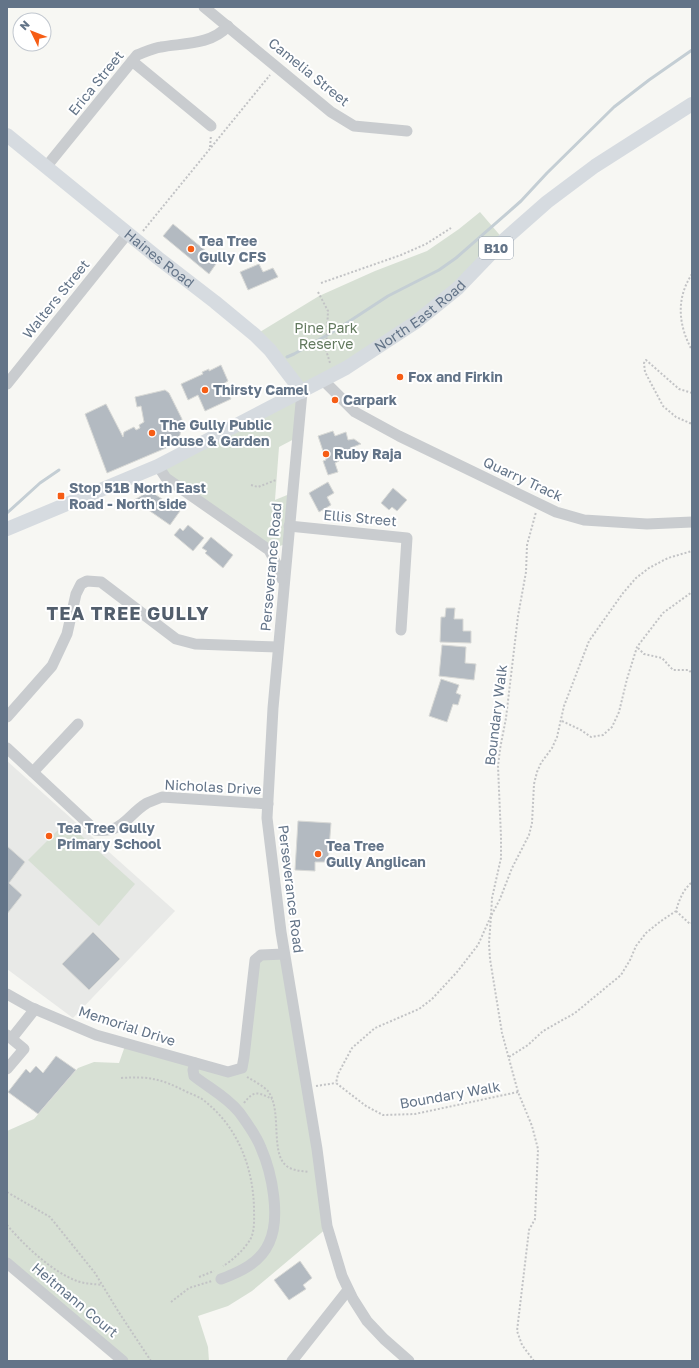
<svg xmlns="http://www.w3.org/2000/svg" width="699" height="1368" font-family="'Golos Text',sans-serif">
<rect width="100%" height="100%" fill="#f7f7f3"/>
<path fill="#e8e9e7" d="M7 761 175 911 73 1018 7 969Z"/>
<g fill="#d7e0d4">
<path d="M480 212 504 240 458 288 302 392 298 437 279 447 275 500 292 493 288 543 269 550 158 466 302 392 255 335 319 296 375 271 427 251 459 229Z"/>
<path d="M66 822 135 884 99 926 28 860Z"/>
<path d="M284 954 327 1228 252 1291 228 1306 198 1316 208 1347 209 1361H123L7 1263V1131L34 1119 78 1068 94 1062 119 1063 126 1043 228 1072 241 1068 255 960Z"/>
</g>
<g fill="none" stroke-linecap="round" stroke-linejoin="round">
<g stroke="#c4ced4" stroke-width="3">
<path d="M287 357 294 354 336 330 388 296 439 270 456 258 521 201 547 173 614 107 649 80 692 50"/>
<path d="M7 513 40 483 59 470"/>
</g>
</g>
<g fill="#b3bac1" stroke="#d8d9d6">
<path d="M173 224 218 261 209 274 163 236Z"/>
<path d="M259 264 263 272 273 268 278 277 248 290 240 272Z"/>
<path d="M221 365 228 381 223 384 231 399 205 411 198 395 188 400 181 384 203 374 202 372 209 369V371Z"/>
<path d="M165 390 169 393 182 419 180 435 178 437 180 442 107 473 85 414 106 404 123 437 124 432 134 427 136 430 140 428 139 425 144 422 141 406 137 407 135 397Z"/>
<path d="M333 431 335 436 346 432 348 440 354 439 361 444 350 448 351 450 337 455 339 461 335 463 338 472 328 475 323 461 326 460 318 436Z"/>
<path d="M328 482 334 493 327 497 331 505 319 512 309 493Z"/>
<path d="M393 488 407 500 397 511 392 507 389 510 381 503Z"/>
<path d="M150 491 180 511 170 525 134 500Z"/>
<path d="M188 525 204 538 193 551 174 535 180 528 183 531Z"/>
<path d="M211 537 233 555 223 568 205 553 207 551 202 548Z"/>
<path d="M446 608H455L454 619H463V631H471V643L440 642 441 617H445Z"/>
<path d="M442 645 466 647 465 663 476 664 474 680 439 676Z"/>
<path d="M441 679 459 685 456 693 461 695 458 705 453 704 447 722 429 716Z"/>
<path d="M298 821 331 823 328 862H315V871L295 870Z"/>
<path d="M7 846 25 862 9 883 22 895 7 914Z"/>
<path d="M93 932 120 959 89 990 62 964Z"/>
<path d="M56 1056 76 1070 38 1114 8 1092 26 1069 30 1073 36 1066 43 1073Z"/>
<path d="M300 1261 312 1278 303 1285 306 1289 289 1300 274 1280Z"/>
</g>
<g fill="none" stroke-linecap="round" stroke-linejoin="round">
<g stroke="#c2c3c5" stroke-width="2" stroke-dasharray="2 2" stroke-linecap="butt">
<path d="M210 147 211 135"/>
<path d="M143 231 270 75"/>
<path d="M692 274C676 298 678 325 692 350"/>
<path d="M321 283 401 255 426 244 451 228"/>
<path d="M318 292 328 311 326 350 330 363"/>
<path d="M692 393 679 389 646 360 644 363 645 372 663 406 676 417 692 424"/>
<path d="M251 485 258 487 276 480"/>
<path d="M638 648 644 654 662 658 673 670H689L692 674"/>
<path d="M562 721 581 730 591 737 603 735 612 727 619 712 627 679 637 647 663 613 692 592"/>
<path d="M676 911 690 924 692 923"/>
<path d="M509 1057 528 1045 543 1031 575 1013 621 975 630 960 636 946 646 933 661 921 676 911C679 900 683 890 692 882"/>
<path d="M247 1077C254 1081 263 1086 268 1091 283 1111 269 1155 288 1167 295 1171 302 1171 309 1172"/>
<path d="M121 1078C149 1076 161 1079 185 1091 191 1094 197 1096 202 1099 237 1125 253 1166 254 1208 254 1218 255 1229 251 1238 246 1248 232 1261 223 1266"/>
<path d="M316 1086 336 1083"/>
<path d="M518 1092 415 1114 383 1115 366 1106 336 1083 338 1074 352 1048 375 1028 419 1009 432 999 457 972 478 945 491 916 492 898 501 858V837L498 766 500 749 506 718 518 616 526 572 527 545 536 512"/>
<path d="M244 1103C254 1090 258 1092 272 1099"/>
<path d="M7 1192 50 1217 95 1273 118 1311 151 1361"/>
<path d="M7 1225C25 1246 51 1271 77 1281 85 1284 95 1284 102 1285"/>
<path d="M199 1277 214 1271"/>
<path d="M171 1302 189 1288 212 1281"/>
<path d="M534 1361 522 1345 517 1331 529 1230 535 1219 538 1149 532 1126 518 1092 502 1033 490 959 489 943 491 916 500 899 512 868 529 835 532 823 534 784 537 772 541 763 552 748 557 737 564 706 589 641 623 593 636 578 649 568 668 558 692 551"/>
</g>
<g stroke="#c9cccf" stroke-width="11">
<path d="M204 7 331 112 354 126 407 131"/>
<path d="M132 61 211 126"/>
<path d="M46 167 137 55C145 52 153 48 161 47 183 43 211 45 228 26"/>
<path d="M323 380 355 412 399 436 556 512 584 520 647 524 692 522"/>
<path d="M7 384 128 233"/>
<path d="M302 392 273 708 267 818 281 932 317 1149 327 1226 342 1276 353 1299 367 1321 384 1339 409 1361"/>
<path d="M158 466 166 478 269 550 279 569 282 579"/>
<path d="M289 526 407 538 401 630"/>
<path d="M7 717 52 666 67 634 76 594 81 584 87 581 101 582 176 639 195 644 278 647"/>
<path d="M7 748 95 830C123 834 127 815 147 803 152 801 157 799 162 797L268 804"/>
<path d="M33 772 78 724"/>
<path d="M7 994 30 1007 96 1035 228 1072 242 1068 244 1057 255 960 261 955 284 954"/>
<path d="M7 1035 24 1049 7 1069"/>
<path d="M12 1038 35 1009"/>
<path d="M195 1063 193 1070 194 1076C209 1088 226 1096 239 1112 247 1123 256 1135 261 1148 272 1173 281 1218 269 1243 260 1263 240 1272 221 1279"/>
<path d="M7 1263 123 1361"/>
<path d="M292 1361 348 1290"/>
</g>
<g stroke="#d6dbe0" stroke-width="14">
<path id="s1" d="M7 135 158 258 215 302 255 335 270 350 302 392"/>
<path id="s2" d="M7 529 158 466 346 368 416 322 458 288 504 240 547 202 595 166 692 104"/>
</g>
</g>
<g fill="#f65d15" stroke="#fff" stroke-width="1.5">
<circle cx="191" cy="249" r="4"/>
<circle cx="400" cy="377" r="4"/>
<circle cx="205" cy="390" r="4"/>
<circle cx="335" cy="400" r="4"/>
<circle cx="152" cy="433" r="4"/>
<circle cx="326" cy="454" r="4"/>
<rect x="57" y="492" width="8" height="8" rx="2"/>
<circle cx="49" cy="836" r="4"/>
<circle cx="318" cy="854" r="4"/>
</g>
<g text-anchor="middle" stroke-width="4" stroke-linejoin="round" paint-order="stroke">
<rect fill="#fff" stroke="#929eac" stroke-width="1" x="479" y="237" width="34" height="22" rx="3"/>
<g font-size="13" font-weight="bold" fill="#637488">
<text x="496" y="253">B10</text>
</g>
<g font-size="14" fill="#637488" stroke="#fff">
<text transform="translate(309 72) rotate(39)" y="5">Camelia Street</text>
<text transform="translate(96 83) rotate(-51)" y="5">Erica Street</text>
<text dy="5" stroke="none"><textPath href="#s1" startOffset="196">Haines Road</textPath></text>
<text transform="translate(56 299) rotate(-51)" y="5">Walters Street</text>
<text dy="5" stroke="none"><textPath href="#s2" startOffset="466">North East Road</textPath></text>
<text transform="translate(523 479) rotate(25)" y="5">Quarry Track</text>
<text transform="translate(360 518) rotate(5)" y="5">Ellis Street</text>
<text transform="translate(271 567) rotate(-85)" y="5">Perseverance Road</text>
<text transform="translate(496 715) rotate(-83)" y="5">Boundary Walk</text>
<text transform="translate(213 787) rotate(3)" y="5">Nicholas Drive</text>
<text transform="translate(291 889) rotate(83)" y="5">Perseverance Road</text>
<text transform="translate(127 1026) rotate(18)" y="5">Memorial Drive</text>
<text transform="translate(450 1095) rotate(-10)" y="5">Boundary Walk</text>
<text transform="translate(75 1300) rotate(40)" y="5">Heitmann Court</text>
</g>
<g font-size="14" font-weight="bold" fill="#637488" stroke="#fff" text-anchor="start">
<text x="199" y="246">Tea Tree<tspan x="199" dy="16">Gully CFS</tspan></text>
<text x="408" y="382">Fox and Firkin</text>
<text x="213" y="395">Thirsty Camel</text>
<text x="343" y="405">Carpark</text>
<text x="160" y="430">The Gully Public<tspan x="160" dy="16">House &amp; Garden</tspan></text>
<text x="334" y="459">Ruby Raja</text>
<text x="69" y="493">Stop 51B North East<tspan x="69" dy="16">Road - North side</tspan></text>
<text x="57" y="833">Tea Tree Gully<tspan x="57" dy="16">Primary School</tspan></text>
<text x="326" y="851">Tea Tree<tspan x="326" dy="16">Gully Anglican</tspan></text>
</g>
<g font-size="14" fill="#62795e" stroke="#fff">
<text x="326" y="333">Pine Park<tspan x="326" dy="16">Reserve</tspan></text>
</g>
<g font-size="18" font-weight="bold" letter-spacing="1" fill="#525e6c" stroke="#fff">
<text x="128" y="620">TEA TREE GULLY</text>
</g>
</g>
<rect width="699" height="1368" fill="none" stroke="#637488" stroke-width="16"/>
<g transform="translate(32 32) rotate(313)"><circle r="19" fill="#ffffff" stroke="#c1c7cf"/>
<path d="M0-3L7 15L0 10L-7 15Z" fill="#f65d15"/>
<text y="-6" font-size="11" font-weight="bold" text-anchor="middle" fill="#637488">N</text>
</g>
</svg>
